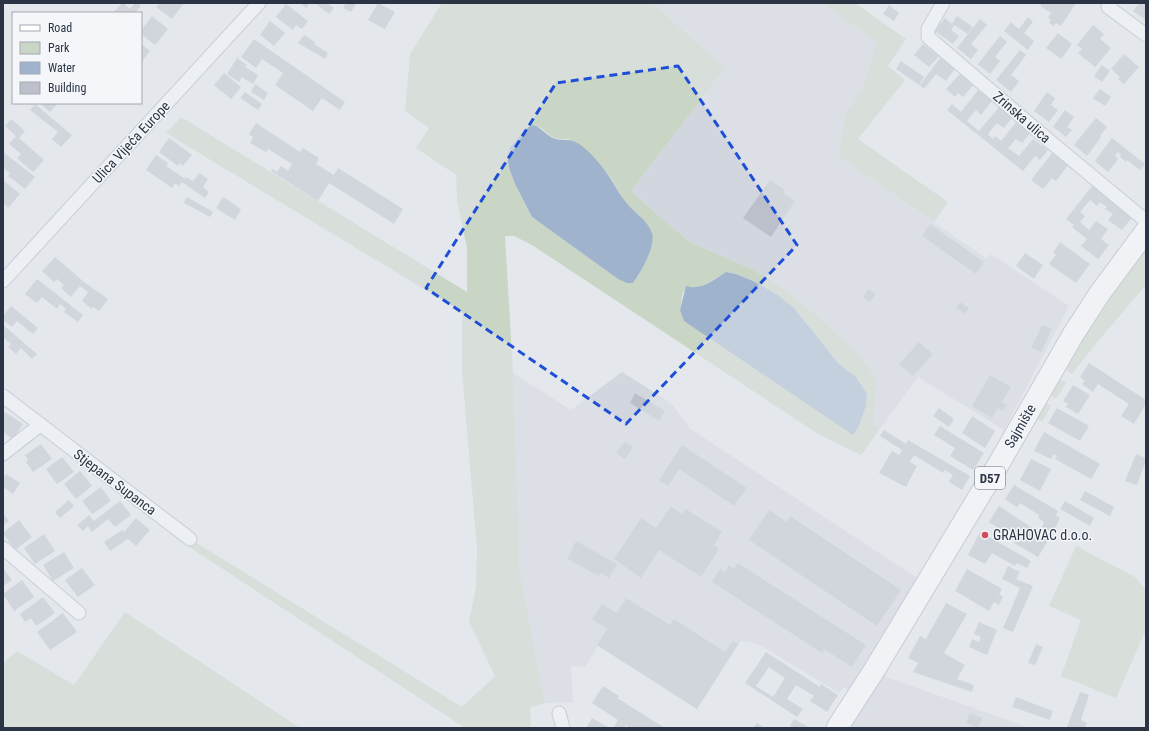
<svg xmlns="http://www.w3.org/2000/svg" width="1149" height="731" font-family="'Roboto Condensed',sans-serif">
<rect width="100%" height="100%" fill="#e4e7ec"/>
<g fill="#d2d6de">
<path d="M653 3H822L877 42 862 90 845 114 838 156 987 259 991 254 1069 306 1004 430 918 377 880 429 873 424 876 388 859 355 819 317 787 291 771 280 750 268 728 259 690 242 660 217 631 191 725 68Z"/>
<path d="M622 372 668 401 675 408 689 428 926 584 876 670 889 678 1030 728H837L857 698 844 687 839 693 760 645 750 642 741 641 697 709 598 646 585 667 571 666 573 702 545 703 520 573 513 373 571 410Z"/>
</g>
<g fill="#c9d6c5" fill-rule="evenodd">
<path d="M442 3H653L725 68 631 191 660 217 690 242 728 259 750 268 771 280 787 291 819 317 859 355 875 377 876 388 873 424 880 429 861 455 818 434 532 245 514 236H505L513 373 520 573 545 703 530 707 531 728H465L177 539 182 532 190 539 462 707 495 676 469 622 476 587 477 549 462 371V312L166 133 181 117 467 292V248L457 201 456 175 416 148 429 128 405 111 410 54ZM540 127C551 137 554 140 569 139L610 177 625 202 641 217 649 252 639 275 633 283 618 279 532 217 515 184 509 168 507 156 510 147 519 137ZM726 272 736 274 753 281 778 295 794 308 839 364 856 377 867 394 866 406 858 428 680 310 683 292 691 288 701 287Z"/>
<path d="M822 3H855L906 39 888 66 905 80 858 139 948 202 934 222 838 156 845 114 862 90 877 42Z"/>
<path d="M1146 242V285L1095 345 1072 374 1062 367Z"/>
<path d="M1057 377 1066 383 1056 399 1047 393Z"/>
<path d="M1044 401 1051 406 1042 422 1034 416Z"/>
<path d="M1076 546 1135 577 1146 590V635L1144 634 1116 698 1061 676 1081 620 1049 606Z"/>
<path d="M125 612 300 728H3V663L17 651 74 685Z"/>
</g>
<g fill="#9fb4cc">
<path d="M533 125C542 128 545 134 553 138 562 142 569 137 579 144 591 152 602 166 610 178 615 185 619 194 625 201 633 212 647 219 652 233 656 245 641 273 633 283H627L618 279 532 217 515 184 509 168 507 156 510 147 519 137 523 130Z"/>
<path d="M726 272 736 274 753 281 778 295 794 308 839 364 856 377 867 394 866 406 858 428 853 435 684 321 680 310 686 286C701 291 713 280 726 272Z"/>
</g>
<g fill="#bbc0ca" fill-rule="evenodd">
<path d="M122 3H124L130 9 135 3H138L141 6 135 13H113Z"/>
<path d="M160 3H184L172 19 156 7Z"/>
<path d="M300 3H310L306 8Z"/>
<path d="M315 3H327L334 8 329 14Z"/>
<path d="M346 3H356L351 12 343 8Z"/>
<path d="M378 3 395 12 385 29 368 20Z"/>
<path d="M1042 3H1076L1061 26 1056 23 1054 26 1049 23 1051 19 1048 18 1051 13 1040 6Z"/>
<path d="M1139 3H1146V20L1133 11Z"/>
<path d="M286 4 308 21 302 29 296 25 293 30 276 17Z"/>
<path d="M889 5 899 13 894 21 883 14Z"/>
<path d="M152 16 168 29 155 45 141 34V31Z"/>
<path d="M957 16 973 27 968 34 954 25 951 30 959 36 953 44 935 31 945 18 952 24Z"/>
<path d="M1028 17 1033 22 1024 33 1034 41 1028 50 1004 31 1011 22 1019 29Z"/>
<path d="M980 19 987 25 971 44 978 50 971 59 957 48Z"/>
<path d="M270 21 285 33 274 46 260 35Z"/>
<path d="M1093 25 1104 34 1100 39 1111 48 1095 67 1078 53 1082 49 1077 45Z"/>
<path d="M1058 33 1072 44 1061 59 1046 48Z"/>
<path d="M304 35 315 42 314 44 328 53 325 59 298 43Z"/>
<path d="M1000 36 1007 42 995 57 1000 61 990 74 978 64Z"/>
<path d="M254 39 345 102 340 110 322 98 313 111 275 85 283 73 262 59 256 68 241 57Z"/>
<path d="M141 44 150 51 141 63Z"/>
<path d="M923 44 939 56 929 67 914 55Z"/>
<path d="M1020 50 1026 55 1011 75 1019 81 1011 92 996 80Z"/>
<path d="M1124 54 1139 67 1124 84 1118 79 1120 77 1111 69Z"/>
<path d="M237 58 247 65 245 67 258 75 253 84 242 77 239 82 227 74Z"/>
<path d="M940 58 955 69 946 81 936 74 924 89 920 85Z"/>
<path d="M901 61 924 77 919 85 896 69Z"/>
<path d="M1102 65 1110 71 1102 82 1094 76Z"/>
<path d="M224 73 241 87 231 99 214 85Z"/>
<path d="M960 74 973 85 963 97 958 93 955 97 946 89Z"/>
<path d="M255 84 268 93 264 100 251 92Z"/>
<path d="M1100 89 1111 97 1105 106 1093 98Z"/>
<path d="M978 90 992 101 981 115 976 110 967 121 979 131 999 107 1012 118 1004 128 997 123 988 134 993 139 995 136 1001 141 1016 122 1030 134 1022 143 1016 139 1008 148 1019 156 1033 139 1048 150 1040 160 1035 156 1023 171 947 110 952 104 961 112Z"/>
<path d="M245 92 262 104 258 110 240 98Z"/>
<path d="M1047 92 1055 98 1051 105 1058 110 1049 122 1034 111Z"/>
<path d="M42 103H58L50 112 41 104Z"/>
<path d="M35 104 72 135 61 147 52 139 58 132 30 110Z"/>
<path d="M1065 110 1074 117 1067 127 1072 130 1066 137 1053 127Z"/>
<path d="M1096 118 1107 127 1100 136 1101 137 1087 156 1074 145Z"/>
<path d="M11 119 25 131 19 138 44 160 33 172 17 158 21 154 9 144 16 136 5 126Z"/>
<path d="M256 123 300 152 303 148 319 158 316 164 334 175 338 168 403 209 394 224 329 183 318 201 271 171 272 169 277 172 281 166 288 171 292 164 268 149 266 152 250 143 253 137 249 134Z"/>
<path d="M169 138 192 155 183 166 180 163 178 166 159 152Z"/>
<path d="M1112 138 1145 164 1140 170 1127 160 1126 162 1120 157 1121 155 1118 152 1115 156 1118 159 1108 172 1095 161Z"/>
<path d="M3 152 35 177 25 189 8 176 10 173 3 168Z"/>
<path d="M1053 152 1069 164 1056 181 1052 178 1043 189 1031 180Z"/>
<path d="M156 155 168 163 166 166 185 179 186 177 193 181 199 173 208 179 203 187 209 192 205 198 182 182 179 186 175 183 172 188 146 170Z"/>
<path d="M3 180 20 194 8 208 3 203Z"/>
<path d="M770 180 785 190 783 193 795 201 771 237 743 218Z"/>
<path d="M1093 185 1133 216 1122 230 1108 220 1113 214 1105 209 1107 207 1100 202 1097 206 1090 200 1080 212 1085 216 1080 222 1089 230 1096 221 1108 229 1101 239 1109 245 1098 259 1081 246 1087 239 1072 227 1074 225 1066 219Z"/>
<path d="M187 197 213 212 210 217 184 203Z"/>
<path d="M223 197 241 209 235 220 216 208Z"/>
<path d="M930 224 984 262 976 274 922 236Z"/>
<path d="M1060 242 1090 264 1076 283 1049 264 1056 255 1053 253Z"/>
<path d="M1025 253 1043 265 1034 279 1016 266Z"/>
<path d="M55 257 84 282 108 299 99 311 93 307 92 309 82 301 88 292 80 286 71 297 61 288 64 285 57 279 54 282 42 271Z"/>
<path d="M37 279 83 315 78 322 64 312 66 309 60 304 57 309 42 297 37 303 25 294Z"/>
<path d="M868 289 876 294 870 302 863 297Z"/>
<path d="M960 302 969 308 965 314 956 307Z"/>
<path d="M11 306 38 328 33 334 17 321 12 327 3 320V316Z"/>
<path d="M3 325 37 354 32 359 21 348 16 354 8 347 11 344 3 337Z"/>
<path d="M1042 325 1052 329 1041 352 1031 348Z"/>
<path d="M919 342 933 354 913 376 899 364Z"/>
<path d="M1089 363 1146 400V404L1134 424 1121 416 1129 404 1098 384 1093 392 1082 384 1085 381 1080 377Z"/>
<path d="M990 375 1011 387 1002 402 1007 405 1003 411 998 408 992 418 972 406Z"/>
<path d="M1073 385 1090 395 1078 414 1066 407 1068 404 1063 401Z"/>
<path d="M635 393 665 411 659 421 630 403Z"/>
<path d="M939 408 954 419 949 427 933 416Z"/>
<path d="M1057 408 1089 426 1080 441 1048 423Z"/>
<path d="M5 412 23 424 13 439 3 432V415Z"/>
<path d="M972 416 995 431 985 448 962 433Z"/>
<path d="M940 426 984 453 973 470 950 456 955 448 934 435Z"/>
<path d="M884 430 906 444 908 440 970 476 962 490 949 482 953 475 945 470 943 473 914 455 910 462 917 466 906 487 879 473 892 451 899 455 902 450 880 436Z"/>
<path d="M1044 432 1100 464 1091 479 1055 459 1057 456 1054 454 1051 459 1034 451Z"/>
<path d="M625 441 633 447 625 459 616 453Z"/>
<path d="M41 444 52 459 33 472 26 462 28 460 25 455Z"/>
<path d="M682 445 747 488 734 506 679 469 668 486 659 480Z"/>
<path d="M1136 454 1146 458V461L1137 485 1125 481Z"/>
<path d="M62 457 74 472 57 484 46 469Z"/>
<path d="M1031 459 1051 469 1040 491 1020 480Z"/>
<path d="M80 471 92 486 76 499 64 484Z"/>
<path d="M6 474 20 483 13 494 3 487V478Z"/>
<path d="M1014 485 1058 511 1056 516 1060 518 1053 533 1042 527 1044 522 1038 518 1039 515 1020 503 1017 507 1005 499Z"/>
<path d="M101 487 111 501 92 514 82 501Z"/>
<path d="M1085 491 1114 507 1110 516 1080 500Z"/>
<path d="M69 500 74 506 60 518 55 512Z"/>
<path d="M120 501 131 515 115 527 108 519 92 532 88 526 83 531 77 525 89 515 94 521Z"/>
<path d="M1065 501 1094 518 1090 526 1060 509Z"/>
<path d="M671 506 682 514 686 509 722 532 714 545 719 549 701 577 659 550 641 578 614 559 641 518 656 528Z"/>
<path d="M999 506 1049 539 1038 557 1014 543 1018 537 1006 528 1004 532 989 522Z"/>
<path d="M769 510 787 522 790 516 901 590 877 626 749 540Z"/>
<path d="M3 513 9 521 3 525Z"/>
<path d="M136 518 150 530 136 546 128 539 110 551 104 542 122 530 124 532Z"/>
<path d="M19 520 32 537 15 550 3 533Z"/>
<path d="M980 532 1031 561 1027 568 1017 563 1015 566 992 553 985 564 968 555Z"/>
<path d="M44 534 55 551 35 564 24 548Z"/>
<path d="M576 541 617 564 609 578 601 573 599 576 567 559Z"/>
<path d="M64 552 74 568 53 581 43 565Z"/>
<path d="M738 563 866 645 852 667 824 649 822 653 712 582 720 569 725 572 729 565 734 569Z"/>
<path d="M1008 566 1020 572 1016 579 1033 586 1013 632 1003 628 1020 588 1002 579Z"/>
<path d="M3 568 12 580 3 586Z"/>
<path d="M82 568 95 585 78 597 65 580Z"/>
<path d="M967 569 1002 589 999 594 1003 597 999 605 994 602 989 611 955 591Z"/>
<path d="M22 580 34 597 14 611 3 594Z"/>
<path d="M43 597 55 613 36 626 31 618 25 622 20 614Z"/>
<path d="M626 598 670 625 674 619 725 652 733 641 738 644 697 709 597 645 607 629 592 619 602 604 617 613Z"/>
<path d="M946 603 967 614 944 653 965 665 957 679 974 685 972 692 913 672 918 663 908 658 920 636 926 639Z"/>
<path d="M63 613 77 632 50 650 37 632Z"/>
<path d="M979 622 997 630 987 655 969 647 972 639 979 642 981 637 974 634Z"/>
<path d="M1036 644 1043 647 1035 665 1028 663Z"/>
<path d="M766 652 820 687 821 684 838 695 827 712 810 701 814 696 796 685 787 699 803 709 797 717 745 683ZM769 667 785 678 773 697 756 686Z"/>
<path d="M603 686 619 696 617 698 665 728H629L626 725 624 728H613L618 720 592 703Z"/>
<path d="M1080 692 1089 695 1081 720 1087 723 1085 728H1068L1067 727Z"/>
<path d="M1016 697 1053 711 1050 720 1012 707Z"/>
<path d="M970 713 983 718 978 728 966 723Z"/>
<path d="M592 718 609 728H586Z"/>
<path d="M794 719 810 728H789Z"/>
<path d="M757 723 765 728H753Z"/>
</g>
<g fill="none" stroke-linecap="round" stroke-linejoin="round">
<g stroke="#a9aeb7" stroke-width="15">
<g id="minor">
<path d="M943 3 928 29V37L1052 143 1146 221"/>
<path d="M1111 3 1108 7 1146 35"/>
<path d="M3 281 259 3"/>
<path d="M3 396 190 539"/>
<path d="M3 454 40 425"/>
<path d="M3 548 79 613"/>
<path d="M559 713 563 728"/>
</g>
</g>
<g stroke="#a3abb8" stroke-width="23">
<path id="primary" d="M837 728 875 669 998 465 1074 333 1100 293 1146 231"/>
</g>
<use href="#minor" stroke="#f7f8fa" stroke-width="13"/>
<use href="#primary" stroke="#fff" stroke-width="21"/>
</g>
<path d="M0 0H1149V731H0ZM678 66 797 245 626 424 426 288 556 83Z" fill="#e4e7ec" fill-opacity=".55" fill-rule="evenodd"/>
<path fill="none" stroke="#1d4ed8" stroke-width="3" stroke-dasharray="8 5" stroke-linejoin="round" d="M678 66 797 245 626 424 426 288 556 83Z"/>
<circle fill="#d1495b" stroke="#f4f6f9" stroke-width="1.5" cx="985" cy="535" r="4"/>
<g text-anchor="middle" stroke-width="3" stroke-linejoin="round" paint-order="stroke">
<rect fill="#f4f6f9" stroke="#676e7b" stroke-width="1" x="975" y="467" width="30" height="22" rx="3"/>
<g font-size="13" font-weight="bold" fill="#2b3445">
<text x="990" y="483">D57</text>
</g>
<g font-size="14" fill="#2b3445" stroke="#f4f6f9">
<text transform="translate(1022 117) rotate(41)" y="5">Zrinska ulica</text>
<text transform="translate(131 142) rotate(-47)" y="5">Ulica Vijeća Europe</text>
<text transform="translate(1020 426) rotate(-60)" y="5">Sajmište</text>
<text transform="translate(115 482) rotate(37)" y="5">Stjepana Supanca</text>
</g>
<g font-size="14" fill="#2b3445" stroke="#f4f6f9" text-anchor="start">
<text x="993" y="540">GRAHOVAC d.o.o.</text>
</g>
</g>
<rect width="1149" height="731" fill="none" stroke="#2b3445" stroke-width="8"/>
<rect x="12" y="12" width="130" height="92" fill="#f4f6f9" stroke="#a4a8b1"/>
<rect x="20" y="25" width="20" height="6" fill="#ffffff" stroke="#a4a8b1"/>
<text x="48" y="32" font-size="12" fill="#2b3445">Road</text>
<rect x="20" y="42" width="20" height="12" fill="#c9d6c5" stroke="#a4a8b1"/>
<text x="48" y="52" font-size="12" fill="#2b3445">Park</text>
<rect x="20" y="62" width="20" height="12" fill="#9fb4cc" stroke="#a4a8b1"/>
<text x="48" y="72" font-size="12" fill="#2b3445">Water</text>
<rect x="20" y="82" width="20" height="12" fill="#bbc0ca" stroke="#a4a8b1"/>
<text x="48" y="92" font-size="12" fill="#2b3445">Building</text>
</svg>
